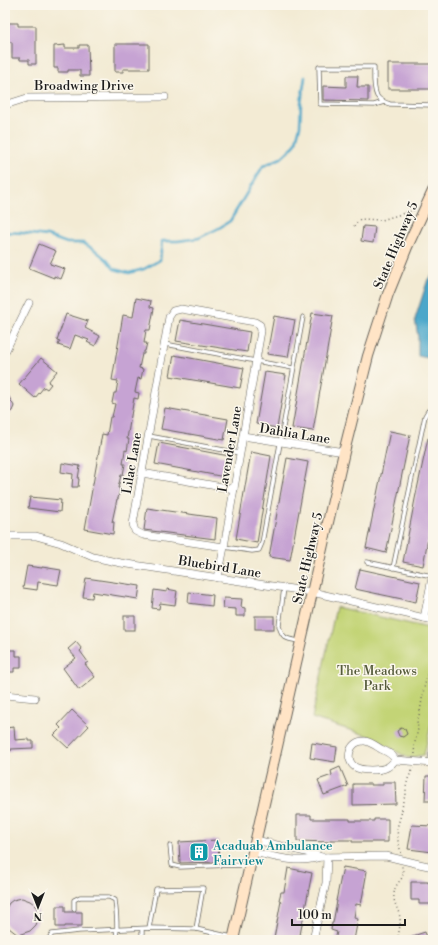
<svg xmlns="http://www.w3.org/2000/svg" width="438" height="945" font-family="'Libre Bodoni',serif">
<rect width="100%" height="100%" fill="#fbf7ec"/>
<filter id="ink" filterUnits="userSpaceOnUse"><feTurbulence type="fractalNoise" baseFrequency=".025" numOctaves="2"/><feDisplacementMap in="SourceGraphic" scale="8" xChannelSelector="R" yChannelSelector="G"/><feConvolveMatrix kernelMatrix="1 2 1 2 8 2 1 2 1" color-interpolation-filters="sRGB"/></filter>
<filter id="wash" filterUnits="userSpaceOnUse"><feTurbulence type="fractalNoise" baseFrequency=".012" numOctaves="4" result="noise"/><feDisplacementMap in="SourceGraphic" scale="16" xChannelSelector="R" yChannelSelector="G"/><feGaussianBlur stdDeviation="0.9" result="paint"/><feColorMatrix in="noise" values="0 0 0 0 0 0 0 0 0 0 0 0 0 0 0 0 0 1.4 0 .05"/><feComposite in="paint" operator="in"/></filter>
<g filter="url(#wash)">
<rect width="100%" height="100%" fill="#f3ebd4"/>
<path fill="#c3d476" stroke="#707849" d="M336 607 433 629V716L424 755 408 758 369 736 312 718Z"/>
<path fill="#4ca7ca" stroke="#346273" d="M433 274V359L418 356V337L415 319 428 279Z"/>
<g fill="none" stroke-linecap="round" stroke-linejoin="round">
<path stroke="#4ca7ca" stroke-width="2.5" d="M5 232 23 233 47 236 67 243H83L95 250 107 260 114 269 129 273 144 269 160 260 162 241H178L199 238 219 228 230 221 263 166 281 158 295 145 300 126 301 103 305 77"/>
</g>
<g id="blocks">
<g fill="#c6a3d3">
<path d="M5 23H18V26H36V64H29V60H20V58H12V42H5Z"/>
<path d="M115 44H149V69H123V72H115Z"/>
<path d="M65 45V48H79V45H88L89 76H80V70H68V72H58V68H54V46Z"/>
<rect x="388" y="64" width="45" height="25"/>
<path d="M346 76H358L357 87H368V101L323 100V86L346 87Z"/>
<path d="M363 226 375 227 373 243 361 241Z"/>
<path d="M39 244 56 251 50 264 65 269 61 279 54 276V278L29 268Z"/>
<path d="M136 298 151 301 150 307 154 308 150 330H146L144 343H147L145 351H144V354H142L139 368 143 369 141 379 138 378 135 392 139 393 138 399 134 398 127 439H129L127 451 125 450 123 464H125L123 475H121L118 488H120L118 499H117L112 522H114L113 534 85 529 102 434 107 435 110 417H112L115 404 112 403 114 393H116L118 381 112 380 123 315 133 317Z"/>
<path d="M312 313 333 316 313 431 292 428Z"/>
<path d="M66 314 88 321 85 328 100 336 95 346 87 342 89 340 75 335 70 349 58 345 60 341 57 340Z"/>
<path d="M274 316 295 320 288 357 267 354Z"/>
<path d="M180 320 250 332 247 352 176 341Z"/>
<path d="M174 355 244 368 240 388 170 376Z"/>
<path d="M41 358 57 371 48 382 51 384 47 389 44 387 35 398 19 384Z"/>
<path d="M265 372 286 375 277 428 256 424Z"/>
<path d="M5 390 14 406 12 411 5 415Z"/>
<path d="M165 408 228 419 224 440 161 429Z"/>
<path d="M390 431 410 435 386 553 366 548Z"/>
<path d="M428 438 433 439V511L423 566 403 562 415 499Z"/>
<path d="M159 443 229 456 225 477 155 464Z"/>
<path d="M251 452 271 456 257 543 236 539Z"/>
<path d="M287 458 308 462 290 560 269 557Z"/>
<path d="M62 463 80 466 78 479H79L78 487H72L73 474 61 472Z"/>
<path d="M30 497 61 500 60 512 28 508Z"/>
<path d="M147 508 217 518 215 539 144 530Z"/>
<path d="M27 566 42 568V567L61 570 58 585 38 582 37 590 23 588Z"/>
<path d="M360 569 420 582 416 602 355 589Z"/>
<path d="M86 578 140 586 138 599 93 592 92 598 83 597Z"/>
<path d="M167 589 177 591 175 605 160 603 159 609 152 608 154 590 167 592Z"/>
<path d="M189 592 213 595 212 606 188 603Z"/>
<path d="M224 598 242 599 241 607 245 608V616H236V609L223 608Z"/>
<rect x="124" y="616" width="11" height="14"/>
<rect x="255" y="616" width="19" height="13"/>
<path d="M76 642 82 649 80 651 88 662 85 664 95 677 79 690 63 668 76 658 68 649Z"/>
<path d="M5 650H16V656H21V668H14V672H5Z"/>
<path d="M72 710 89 726 68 748 54 735 61 728 58 725Z"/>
<path d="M14 727 15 740 29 739V741H33V748L11 749V751H5V728Z"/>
<path d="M401 728 405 729 407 734 403 737 399 736 397 731Z"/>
<path d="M312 743 337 747 335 762 310 758Z"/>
<path d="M340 767 348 786 324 795 318 780 332 775 331 771Z"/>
<path d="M426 776H433V801H425Z"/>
<path d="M383 782H395L396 804 353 805V784H371V785H383Z"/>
<path d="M297 815H311V819H350V821H374V819H388V842H352V840H330V842L297 841Z"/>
<path d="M412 825 433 826V852L408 849Z"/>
<path d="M218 840 219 862 180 863 179 842Z"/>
<path d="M343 867 367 871 361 905 356 904 354 918 358 919 354 940H335L337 932 331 930 332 923H333L337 901H336Z"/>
<path d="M288 868 312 873 299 940H284L274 938 281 901 279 900 281 892H284Z"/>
<path d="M411 882H428V883H433V904H419V900H411Z"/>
<path d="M22 898 30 901 34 904 37 907 39 916 36 925 30 931 18 935 9 928 6 924 5 922V910L9 903 13 900Z"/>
<path d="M56 906H65V912H82V926H65V927H56Z"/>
<path d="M425 932 428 940H404V939Z"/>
</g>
</g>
</g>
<g filter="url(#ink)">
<use href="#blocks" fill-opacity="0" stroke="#67645c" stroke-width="1"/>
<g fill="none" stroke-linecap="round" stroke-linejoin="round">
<g stroke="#67645c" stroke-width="5">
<g id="service">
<path d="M384 102 374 105 320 104 319 67H374C374 75 373 88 377 96 379 100 386 103 390 104L433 105"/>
<path d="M165 344 293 368"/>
<path d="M149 436 240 453"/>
<path d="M224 547 252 551 259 550 262 543 303 317"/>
<path d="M367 562 432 576"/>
<path d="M393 568 425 416 428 411 433 407"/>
<path d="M284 588 279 626C283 640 288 639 300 641"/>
<path d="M170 846 172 865 180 867 234 865 249 866"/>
<path d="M74 909V900L80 897H109L115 900C116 910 119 931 115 940"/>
<path d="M149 928 156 889 203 888 196 929"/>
<path d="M48 940 52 934 79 931 149 928 196 929 232 937"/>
<path d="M142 940V929"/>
</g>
</g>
<g stroke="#67645c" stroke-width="8">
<g id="minor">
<path d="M5 105 27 98 165 97"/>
<path d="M426 207 433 210"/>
<path d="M5 352 29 303"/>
<path d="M243 436 344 452"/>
<path d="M142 473 234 489"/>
<path d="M5 536H36L61 543 93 557 121 563 312 592 433 620"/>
<path d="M218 578 224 547 261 331 260 325 255 322 181 309 173 311 169 317 133 524 135 531 143 535 224 547"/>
<path d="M424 618 433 573"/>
<path d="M5 695 35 698"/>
<path d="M395 760C389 769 381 770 371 770 366 770 360 770 355 767 344 759 350 740 365 741 371 742 376 746 381 749 387 752 393 754 395 760L433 763"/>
<path d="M431 763 433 751"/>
<path d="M256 840 314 854 321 857"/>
<path d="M253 852C275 857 299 864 321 857L386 856 419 864 433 867"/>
<path d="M313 940 326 883 327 857"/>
</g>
</g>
<g stroke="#67645c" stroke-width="12">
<path id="secondary" d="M233 940 344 452 368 356 388 294 407 247 433 191"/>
</g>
<g stroke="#67645c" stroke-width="1.5" stroke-dasharray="1 3" stroke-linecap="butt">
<path d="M354 226 360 219 382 220 414 210"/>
<path d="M415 754 414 747 418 729 417 721 420 712 423 693 428 671 433 662"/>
<path d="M401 853 398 841 397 828 402 811 403 801 406 794V787L408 779 413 768"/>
<path d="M398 940C398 933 401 926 400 918 399 910 393 903 394 895 394 884 401 882 403 875 404 873 402 869 402 866"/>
</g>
<use href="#service" stroke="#fff" stroke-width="3.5"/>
<use href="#minor" stroke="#fff" stroke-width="7"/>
<use href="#secondary" stroke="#ffe4c6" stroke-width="10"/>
</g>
</g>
<defs>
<g id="building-square" transform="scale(1)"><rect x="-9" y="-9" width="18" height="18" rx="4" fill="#0f9aa8" stroke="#fbf7ec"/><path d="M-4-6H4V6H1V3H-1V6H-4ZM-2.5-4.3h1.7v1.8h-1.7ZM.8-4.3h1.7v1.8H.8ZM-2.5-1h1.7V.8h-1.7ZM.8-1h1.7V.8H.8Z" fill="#fff"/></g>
</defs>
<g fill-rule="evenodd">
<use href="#building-square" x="199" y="852"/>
</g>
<g text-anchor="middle" stroke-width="3" stroke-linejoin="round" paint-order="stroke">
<g font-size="13" fill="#1c1c1c" stroke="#fbf7ec">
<text x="84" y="90">Broadwing Drive</text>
<text transform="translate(395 245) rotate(-67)" y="5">State Highway 5</text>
<text transform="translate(295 433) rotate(9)" y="5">Dahlia Lane</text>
<text transform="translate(229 449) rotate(-80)" y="5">Lavender Lane</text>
<text transform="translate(131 463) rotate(-80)" y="5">Lilac Lane</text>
<text transform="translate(307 558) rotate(-77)" y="5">State Highway 5</text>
<text transform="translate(220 566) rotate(9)" y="5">Bluebird Lane</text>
</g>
<g font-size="13" fill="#565c3c" stroke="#fbf7ec">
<text x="377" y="675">The Meadows<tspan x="377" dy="15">Park</tspan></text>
</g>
<g font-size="13" fill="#0d838f" stroke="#fbf7ec" text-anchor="start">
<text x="213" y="850">Acaduab Ambulance<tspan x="213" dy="15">Fairview</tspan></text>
</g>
</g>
<rect width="438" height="945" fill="none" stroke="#fbf7ec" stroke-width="20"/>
<g transform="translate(38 907) rotate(180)" stroke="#fbf7ec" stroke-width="3" paint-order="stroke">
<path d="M0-3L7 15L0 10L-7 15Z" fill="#1c1c1c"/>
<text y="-6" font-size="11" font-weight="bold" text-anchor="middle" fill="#1c1c1c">N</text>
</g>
<path d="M292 919v6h113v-6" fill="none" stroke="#1c1c1c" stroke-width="2"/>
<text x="298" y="919" font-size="12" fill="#1c1c1c" stroke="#fbf7ec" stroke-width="3" paint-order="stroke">100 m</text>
</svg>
